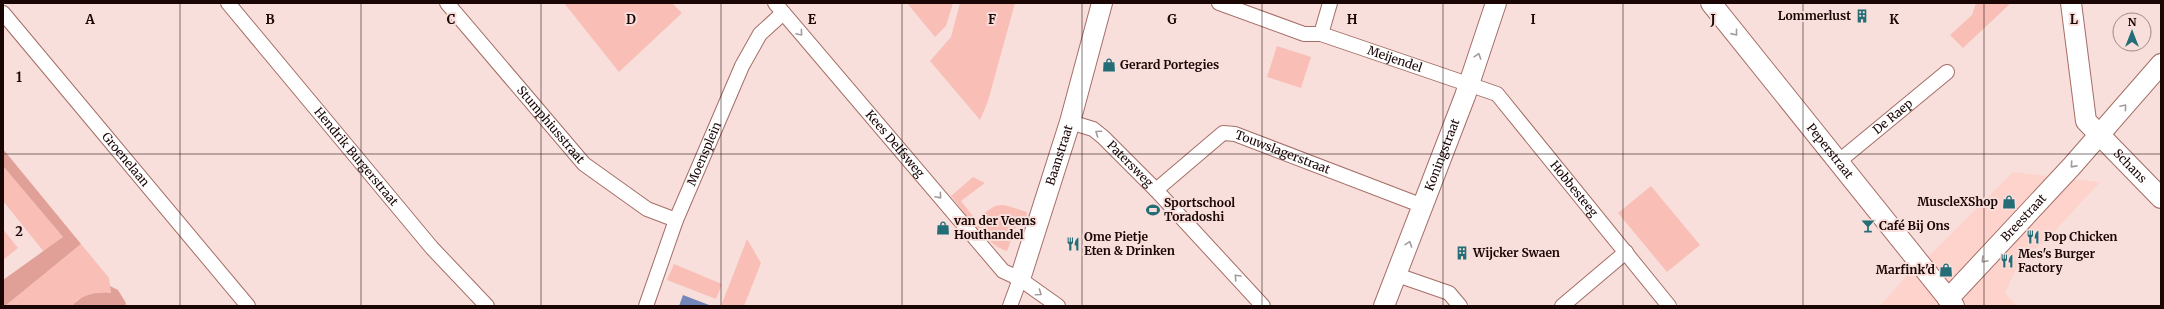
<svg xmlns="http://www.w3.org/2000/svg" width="2164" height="309" font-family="Merriweather,serif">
<rect width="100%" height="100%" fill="#f8dfdb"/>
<path fill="#fed3cc" d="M2013 172 2100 182 2054 232 2018 265 2005 293 2017 306H1880L1910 272 1934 251Z"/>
<g fill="#f9bfb7">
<path d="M564 3H672L682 13 619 72Z"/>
<path d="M907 3H953L946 26 935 37Z"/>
<path d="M960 3H1015L988 101 980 120 930 61 951 37Z"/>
<path d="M1976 3H2011L1963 48 1950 35 1972 15Z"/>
<path d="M1277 46 1311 57 1301 88 1267 77Z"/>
<path d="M3 166 63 237 44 252 3 201Z"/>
<path d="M973 177 985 183 961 201 976 220C1000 200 998 203 1027 212L1026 224 1018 221 1007 251C987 246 964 212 951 196Z"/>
<path d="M1651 186 1700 245 1667 272 1618 213Z"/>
<path d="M3 229 18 248 3 260Z"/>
<path d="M747 239 761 263 744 306H721Z"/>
<path d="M81 244 109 278 111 293 78 299 72 306H5Z"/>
<path d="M674 264 722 284 716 299 667 280Z"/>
</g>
<g fill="#e1a097">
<path d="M3 149 81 244 5 306H3V280L63 237 3 166Z"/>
<path d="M110 286 118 290 126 303 125 306H72C82 294 96 292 111 293Z"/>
</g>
<path fill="#7387ba" d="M683 295 709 305V306H679Z"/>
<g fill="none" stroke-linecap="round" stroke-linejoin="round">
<g stroke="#a66e67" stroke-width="16">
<g id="street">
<path id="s1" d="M228 3 432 248 487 306"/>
<path id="s2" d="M447 3 584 164 647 209 676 220"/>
<path id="s3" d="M775 3 1003 271 1020 279 1058 306"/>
<path d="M1219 3 1304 34H1321L1330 3"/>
<path id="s4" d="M3 13 248 306"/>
<path id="s5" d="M1321 34 1497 94 1669 306"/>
<path id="s6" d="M1070 122 1093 129 1103 137 1156 190 1263 306"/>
<path id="s7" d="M1838 162 1947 72"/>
<path id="s8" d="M1156 190 1223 133 1235 134 1423 206"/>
<path d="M1397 275 1449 293 1460 306"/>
<path id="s9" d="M646 306 676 220 742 66 760 34 783 13"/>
<path d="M1010 306 1020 279"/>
<path d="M1562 306 1626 252"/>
</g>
</g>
<g stroke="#a66e67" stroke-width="22">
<g id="secondary">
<path id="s10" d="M1711 3 1954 306"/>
<path id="s11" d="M2071 3 2086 121 2161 198"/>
<path id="s12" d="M1020 279 1070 122 1102 3"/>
<path id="s13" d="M1948 299 2072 166 2161 64"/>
<path id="s14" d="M1384 306 1465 96 1496 3"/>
</g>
</g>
<use href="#street" stroke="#fff" stroke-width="14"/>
<use href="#secondary" stroke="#fff" stroke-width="20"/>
</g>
<defs><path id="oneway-chevron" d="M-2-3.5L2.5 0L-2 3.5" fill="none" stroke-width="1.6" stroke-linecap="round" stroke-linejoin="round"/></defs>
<g stroke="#a39b9b">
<use href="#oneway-chevron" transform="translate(800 33) rotate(50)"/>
<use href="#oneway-chevron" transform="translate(1735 33) rotate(51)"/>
<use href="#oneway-chevron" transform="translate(1478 56) rotate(-72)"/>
<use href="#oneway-chevron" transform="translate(2124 107) rotate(-50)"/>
<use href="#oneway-chevron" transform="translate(1098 133) rotate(-145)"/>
<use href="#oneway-chevron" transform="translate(2073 165) rotate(132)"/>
<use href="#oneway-chevron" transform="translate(939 196) rotate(49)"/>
<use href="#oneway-chevron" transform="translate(1409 244) rotate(-70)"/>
<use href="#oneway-chevron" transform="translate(1984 260) rotate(133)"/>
<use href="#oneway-chevron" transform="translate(1237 277) rotate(-133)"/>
<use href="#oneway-chevron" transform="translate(1039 293) rotate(35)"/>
</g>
<path fill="none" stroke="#1a0605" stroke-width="1" stroke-opacity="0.55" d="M180 3V306M361 3V306M541 3V306M721 3V306M902 3V306M1082 3V306M1262 3V306M1443 3V306M1623 3V306M1803 3V306M1984 3V306M3 154H2161"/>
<defs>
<g id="building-bare" transform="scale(1.08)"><path d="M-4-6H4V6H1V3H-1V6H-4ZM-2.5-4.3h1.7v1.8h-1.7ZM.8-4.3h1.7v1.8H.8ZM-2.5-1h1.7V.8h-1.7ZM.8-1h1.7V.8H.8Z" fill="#246d77" stroke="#f8dfdb" stroke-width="2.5" paint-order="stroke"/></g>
<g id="shop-bare" transform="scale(1.08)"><path d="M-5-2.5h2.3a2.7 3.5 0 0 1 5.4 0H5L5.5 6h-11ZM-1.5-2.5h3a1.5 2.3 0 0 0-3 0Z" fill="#246d77" stroke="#f8dfdb" stroke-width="2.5" paint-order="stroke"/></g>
<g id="stadium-bare" transform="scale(1.08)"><path d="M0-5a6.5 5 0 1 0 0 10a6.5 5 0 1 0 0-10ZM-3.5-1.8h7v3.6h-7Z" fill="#246d77" stroke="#f8dfdb" stroke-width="2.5" paint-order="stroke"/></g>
<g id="bar-bare" transform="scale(1.08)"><path d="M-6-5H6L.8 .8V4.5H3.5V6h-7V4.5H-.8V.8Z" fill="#246d77" stroke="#f8dfdb" stroke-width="2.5" paint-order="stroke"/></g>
<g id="restaurant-bare" transform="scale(1.08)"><path d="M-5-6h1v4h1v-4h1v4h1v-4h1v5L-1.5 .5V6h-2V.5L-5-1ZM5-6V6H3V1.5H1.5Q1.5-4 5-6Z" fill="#246d77" stroke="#f8dfdb" stroke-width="2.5" paint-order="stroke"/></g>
</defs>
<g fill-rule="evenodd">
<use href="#building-bare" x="1862" y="16"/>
<use href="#shop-bare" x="1109" y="65"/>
<use href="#shop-bare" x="2009" y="202"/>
<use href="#stadium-bare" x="1153" y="210"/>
<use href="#bar-bare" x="1868" y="226"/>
<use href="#shop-bare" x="943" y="228"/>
<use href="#restaurant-bare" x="2033" y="237"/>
<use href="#restaurant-bare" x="1073" y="244"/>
<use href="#building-bare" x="1462" y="253"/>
<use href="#restaurant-bare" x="2007" y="261"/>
<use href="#shop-bare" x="1946" y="270"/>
</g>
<g text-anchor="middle" stroke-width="4" stroke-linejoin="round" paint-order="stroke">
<g font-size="12" font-weight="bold" fill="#1a0605" stroke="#f8dfdb" text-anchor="start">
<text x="1851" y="20" text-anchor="end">Lommerlust</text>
<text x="1120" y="69">Gerard Portegies</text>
<text x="1998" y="206" text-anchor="end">MuscleXShop</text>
<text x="1164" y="207">Sportschool<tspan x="1164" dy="14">Toradoshi</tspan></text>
<text x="954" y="225">van der Veens<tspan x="954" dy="14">Houthandel</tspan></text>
<text x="1879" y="230">Café Bij Ons</text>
<text x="1084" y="241">Ome Pietje<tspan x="1084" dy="14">Eten &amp; Drinken</tspan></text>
<text x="2044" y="241">Pop Chicken</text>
<text x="1473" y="257">Wijcker Swaen</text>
<text x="2018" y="258">Mes's Burger<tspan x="2018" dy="14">Factory</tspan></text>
<text x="1935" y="274" text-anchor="end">Marfink'd</text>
</g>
<g font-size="12" fill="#1a0605" stroke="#f8dfdb">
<text dy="4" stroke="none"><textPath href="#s5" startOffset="78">Meijendel</textPath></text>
<text dy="4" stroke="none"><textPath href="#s7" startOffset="71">De Raep</textPath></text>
<text dy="4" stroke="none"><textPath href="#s2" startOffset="160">Stumphiusstraat</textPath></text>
<text dy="4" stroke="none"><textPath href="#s3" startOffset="185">Kees Delfsweg</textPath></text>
<text dy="4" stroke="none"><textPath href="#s10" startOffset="190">Peperstraat</textPath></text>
<text dy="4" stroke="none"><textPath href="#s8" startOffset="151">Touwslagerstraat</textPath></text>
<text dy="4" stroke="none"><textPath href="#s9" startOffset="163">Moensplein</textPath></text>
<text dy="4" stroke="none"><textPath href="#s14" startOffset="162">Koningstraat</textPath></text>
<text dy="4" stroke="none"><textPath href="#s1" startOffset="200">Hendrik Burgerstraat</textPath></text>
<text dy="4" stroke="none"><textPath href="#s12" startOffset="130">Baanstraat</textPath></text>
<text dy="4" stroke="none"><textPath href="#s4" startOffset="191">Groenelaan</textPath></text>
<text dy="4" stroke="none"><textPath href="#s6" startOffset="75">Patersweg</textPath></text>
<text dy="4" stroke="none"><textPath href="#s11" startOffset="182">Schans</textPath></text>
<text dy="4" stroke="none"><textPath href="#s5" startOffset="308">Hobbesteeg</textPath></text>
<text dy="4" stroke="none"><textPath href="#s13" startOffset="111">Breestraat</textPath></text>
</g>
</g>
<g font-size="13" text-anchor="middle" font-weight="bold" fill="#1a0605" stroke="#f8dfdb" stroke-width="4" stroke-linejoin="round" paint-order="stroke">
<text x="90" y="24">A</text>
<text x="270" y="24">B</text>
<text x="451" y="24">C</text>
<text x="631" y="24">D</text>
<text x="812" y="24">E</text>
<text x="992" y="24">F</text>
<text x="1172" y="24">G</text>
<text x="1352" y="24">H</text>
<text x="1533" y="24">I</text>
<text x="1713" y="24">J</text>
<text x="1894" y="24">K</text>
<text x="2074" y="24">L</text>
<text x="19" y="82">1</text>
<text x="19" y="236">2</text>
</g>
<rect width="2164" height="309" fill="none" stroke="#1a0605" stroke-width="8"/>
<g transform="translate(2132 32)"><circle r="19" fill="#f8dfdb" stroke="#9f8885"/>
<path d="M0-3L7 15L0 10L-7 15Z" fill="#246d77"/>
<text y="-6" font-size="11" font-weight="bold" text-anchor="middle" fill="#1a0605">N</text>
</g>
</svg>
